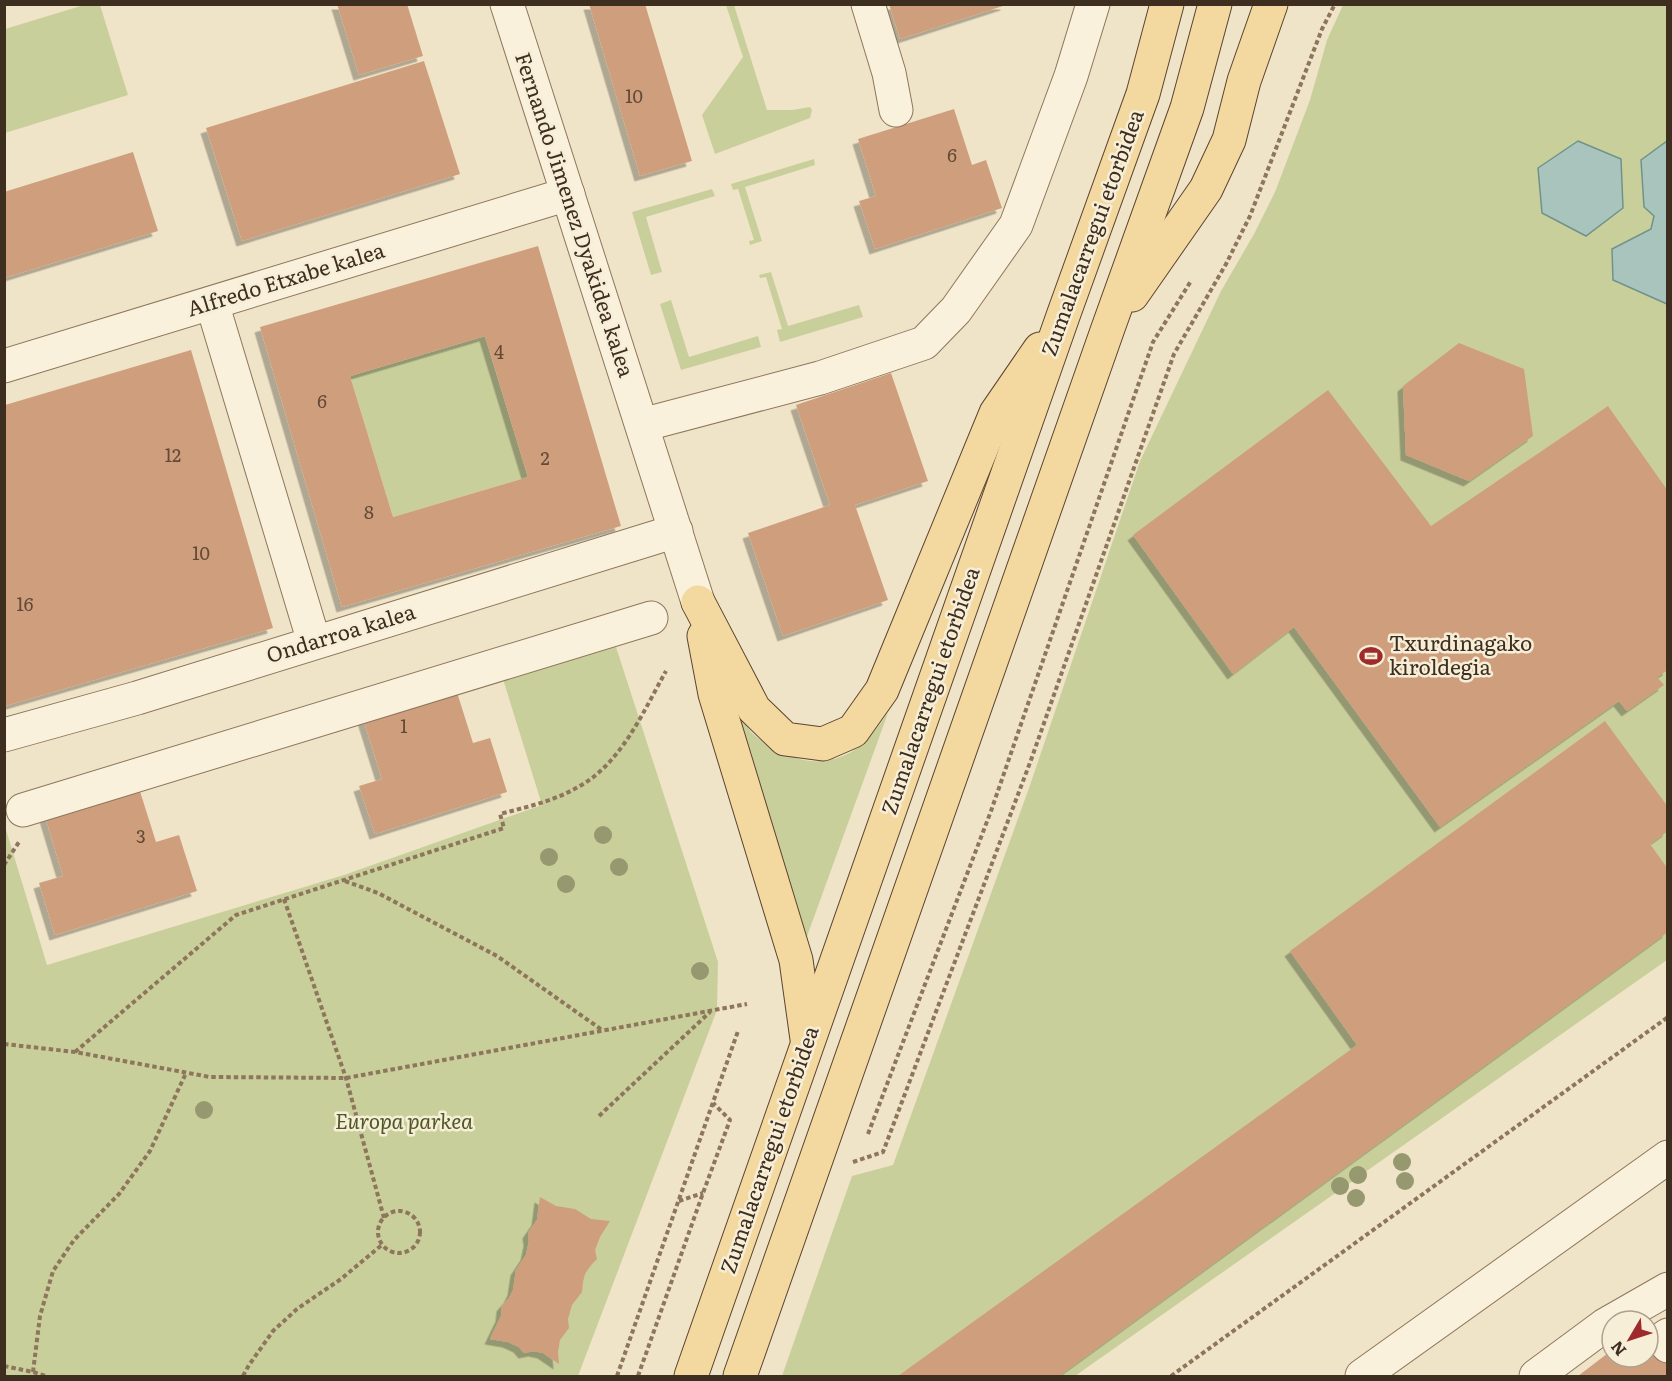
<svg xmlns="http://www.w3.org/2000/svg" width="1672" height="1381" font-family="Literata,serif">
<defs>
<filter id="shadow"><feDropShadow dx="-5.5" dy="5.5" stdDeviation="0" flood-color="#0004"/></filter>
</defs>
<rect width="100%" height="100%" fill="#f0e4c8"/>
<g fill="#c9cf9b">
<path d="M84 5H100L128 95 5 133V29Z"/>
<path d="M726 5H734L767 110H792L810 107 812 110 810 118 715 154 702 115 743 57Z"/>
<path d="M1343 5H1667V960L1075 1376H782L852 1176 893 1165 1029 788 1140 461 1221 291 1254 234 1275 192 1310 100 1327 40Z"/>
<path d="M814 159 815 165 745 187 762 241 750 245 749 241 754 240 738 189 733 190 731 184Z"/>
<path d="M712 189 715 196 646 217 662 272 651 275 632 212Z"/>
<path d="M771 272 788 326 859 305 863 317 780 342 777 330 782 329 766 277 760 278 759 275Z"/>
<path d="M671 300 689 357 758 336 761 347 681 370 660 304Z"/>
<path d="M485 336 528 477 393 517 350 376Z"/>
<path d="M616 647 718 962 717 1010 578 1376H5L4 823 47 965 344 875 542 805 503 679Z"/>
<path d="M888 713 805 942 734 717 741 715C744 720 747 727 751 732 756 737 763 742 769 746 796 762 824 768 853 751 868 742 878 726 888 713Z"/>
</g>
<g fill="#a9c4bc" stroke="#6f938a" stroke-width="1.5">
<path d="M1578 141 1621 159 1623 208 1586 236 1542 213 1538 168Z"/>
<path d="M1667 141V304L1613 280 1612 249 1651 229 1654 216 1644 207 1641 160Z"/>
</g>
<g fill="#cf9f7d" fill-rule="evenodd" filter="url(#shadow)">
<path d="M337 4H407L423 56 359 75Z"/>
<path d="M589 4H645L692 161 640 176Z"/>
<path d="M889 4H1006V5L900 39Z"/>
<path d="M424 61 460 174 242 241 206 128Z"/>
<path d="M954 109 972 165 986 160 1002 208 875 249 859 201 876 196 858 139Z"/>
<path d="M133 152 158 231 4 278V192Z"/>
<path d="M538 246 621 526 342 607 260 327ZM485 336 528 477 393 517 350 376Z"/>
<path d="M1459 343 1524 369 1533 436 1469 481 1406 455 1403 386Z"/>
<path d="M191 350 273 628 5 706V405Z"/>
<path d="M891 373 928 481 855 505 888 600 783 636 748 533 830 505 796 405Z"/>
<path d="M1328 390 1431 526 1608 406 1668 491V670L1657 677 1664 685 1627 711 1619 701 1440 827 1294 627 1233 674 1133 535Z"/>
<path d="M455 686 473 743 490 738 507 792 375 834 359 786 382 779 362 715Z"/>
<path d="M1605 721 1668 807V831L1650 844 1668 869V932L1059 1376H898L1357 1045 1290 951Z"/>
<path d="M138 785 156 842 179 835 197 891 55 935 39 883 63 876 44 813Z"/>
<path d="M540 1197 556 1206 575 1209 591 1219 610 1221 600 1237 595 1250 597 1259 591 1265 585 1274 583 1282 582 1292 572 1305 568 1319 569 1328 560 1340 558 1352 559 1364 543 1353 534 1351 524 1353 519 1347 508 1342 490 1339 501 1316 502 1306 509 1298 513 1290 516 1270 526 1255 529 1241 528 1233 537 1220Z"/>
<path d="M1648 1320 1668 1346V1376H1578L1612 1350V1357H1648Z"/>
</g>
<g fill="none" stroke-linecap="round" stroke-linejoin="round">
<g stroke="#8d765c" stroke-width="35">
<g id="street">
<path d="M507 4 698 602"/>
<path d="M868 4 889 73 896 110"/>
<path d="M212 303 314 642"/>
<path d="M4 366 568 194"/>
<path d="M642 425 820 378 924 343 956 310 1016 225 1071 76 1093 4"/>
<path d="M4 735 137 698 676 531"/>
<path d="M23 810 651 618"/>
<path d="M1668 1335 1662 1339 1668 1346"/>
<path d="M1362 1376 1668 1157"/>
<path d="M1536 1376 1605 1325 1668 1289"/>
</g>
</g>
<g stroke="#5b4430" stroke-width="35">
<g id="primary">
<path d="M1132 295 1206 189 1229 140 1244 81 1271 4"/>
<path d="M698 602 754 709 785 739 823 744 853 731 882 690 996 413 1040 349"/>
<path d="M704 636 715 694 796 960 807 1039"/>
<path d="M691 1376 1063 316 1143 94 1167 4"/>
<path d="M740 1376 1107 331 1187 108 1215 4"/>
</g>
</g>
<g stroke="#8d765c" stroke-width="4" stroke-dasharray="4.5 3" stroke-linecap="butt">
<path d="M4 865 19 842"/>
<path d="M345 881 378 893 497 956 602 1030"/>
<path d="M284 899 346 1078 384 1218"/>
<path d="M4 1044 75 1052 210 1077 346 1078 747 1004"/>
<path d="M75 1052 236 915 504 828 500 814C527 807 554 801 578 787 621 764 643 712 666 671"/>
<path d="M599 1116 710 1012"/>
<path d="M868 1134 991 811 1153 342 1191 281"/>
<path d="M853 1162 883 1152 1031 760 1174 354 1226 264 1250 216 1322 29 1335 4"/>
<path d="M679 1201 703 1193"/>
<circle cx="399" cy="1232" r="21"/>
<path d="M4 1366 33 1372 46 1376"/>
<path d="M33 1372 40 1316 53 1271 74 1240 119 1194 150 1151 186 1073"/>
<path d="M243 1376 249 1365 273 1331 297 1309 341 1279 383 1244"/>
<path d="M617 1376 738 1031"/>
<path d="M638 1376 703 1193 730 1120 713 1103"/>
<path d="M1171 1376 1668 1017"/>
</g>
<use href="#street" stroke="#faf1dc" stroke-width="33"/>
<use href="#primary" stroke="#f3d9a0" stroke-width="33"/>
</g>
<g fill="#96986f">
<circle cx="603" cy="835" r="9"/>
<circle cx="549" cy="857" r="9"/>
<circle cx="619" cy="867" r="9"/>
<circle cx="566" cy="884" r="9"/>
<circle cx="700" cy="971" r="9"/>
<circle cx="204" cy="1110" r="9"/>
<circle cx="1402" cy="1162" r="9"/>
<circle cx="1358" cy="1175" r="9"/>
<circle cx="1405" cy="1181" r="9"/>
<circle cx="1340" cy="1186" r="9"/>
<circle cx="1356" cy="1198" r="9"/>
</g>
<defs>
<g id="stadium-bare" transform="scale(1.8)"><path d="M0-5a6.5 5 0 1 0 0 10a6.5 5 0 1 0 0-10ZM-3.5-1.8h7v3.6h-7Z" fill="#9e2a2b" stroke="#f7eed8" stroke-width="2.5" paint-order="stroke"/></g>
</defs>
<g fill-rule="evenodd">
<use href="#stadium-bare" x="1371" y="656"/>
</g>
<g text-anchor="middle" stroke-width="5" stroke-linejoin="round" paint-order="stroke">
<g font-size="18" fill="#624a37">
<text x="634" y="103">10</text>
<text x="952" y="162">6</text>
<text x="499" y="359">4</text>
<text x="322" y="408">6</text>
<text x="173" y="462">12</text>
<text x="545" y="465">2</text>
<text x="369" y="519">8</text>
<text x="201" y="560">10</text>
<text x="25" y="611">16</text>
<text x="404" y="733">1</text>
<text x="141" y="843">3</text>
</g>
<g font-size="21" fill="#3d2e20" stroke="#f7eed8">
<text transform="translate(574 215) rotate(72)" y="7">Fernando Jimenez Dyakidea kalea</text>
<text transform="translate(1093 233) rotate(-70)" y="7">Zumalacarregui etorbidea</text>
<text transform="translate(286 280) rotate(-17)" y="7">Alfredo Etxabe kalea</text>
<text transform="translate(341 634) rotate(-17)" y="7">Ondarroa kalea</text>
<text transform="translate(931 691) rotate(-71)" y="7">Zumalacarregui etorbidea</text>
<text transform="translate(770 1150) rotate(-71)" y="7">Zumalacarregui etorbidea</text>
</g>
<g font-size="21" fill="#3d2e20" stroke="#f7eed8" text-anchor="start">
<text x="1389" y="651">Txurdinagako<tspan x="1389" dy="24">kiroldegia</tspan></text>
</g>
<g font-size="21" font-style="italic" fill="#4d5a26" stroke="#f7eed8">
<text x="404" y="1129">Europa parkea</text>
</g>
</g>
<rect width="1672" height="1381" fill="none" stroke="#3d2e20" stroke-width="12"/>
<g transform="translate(1630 1339) rotate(231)"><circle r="28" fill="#f7eed8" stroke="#ada18e" stroke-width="1.5"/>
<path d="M0-4.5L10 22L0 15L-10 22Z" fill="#9e2a2b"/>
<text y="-9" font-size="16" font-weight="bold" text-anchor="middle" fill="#3d2e20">N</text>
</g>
</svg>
